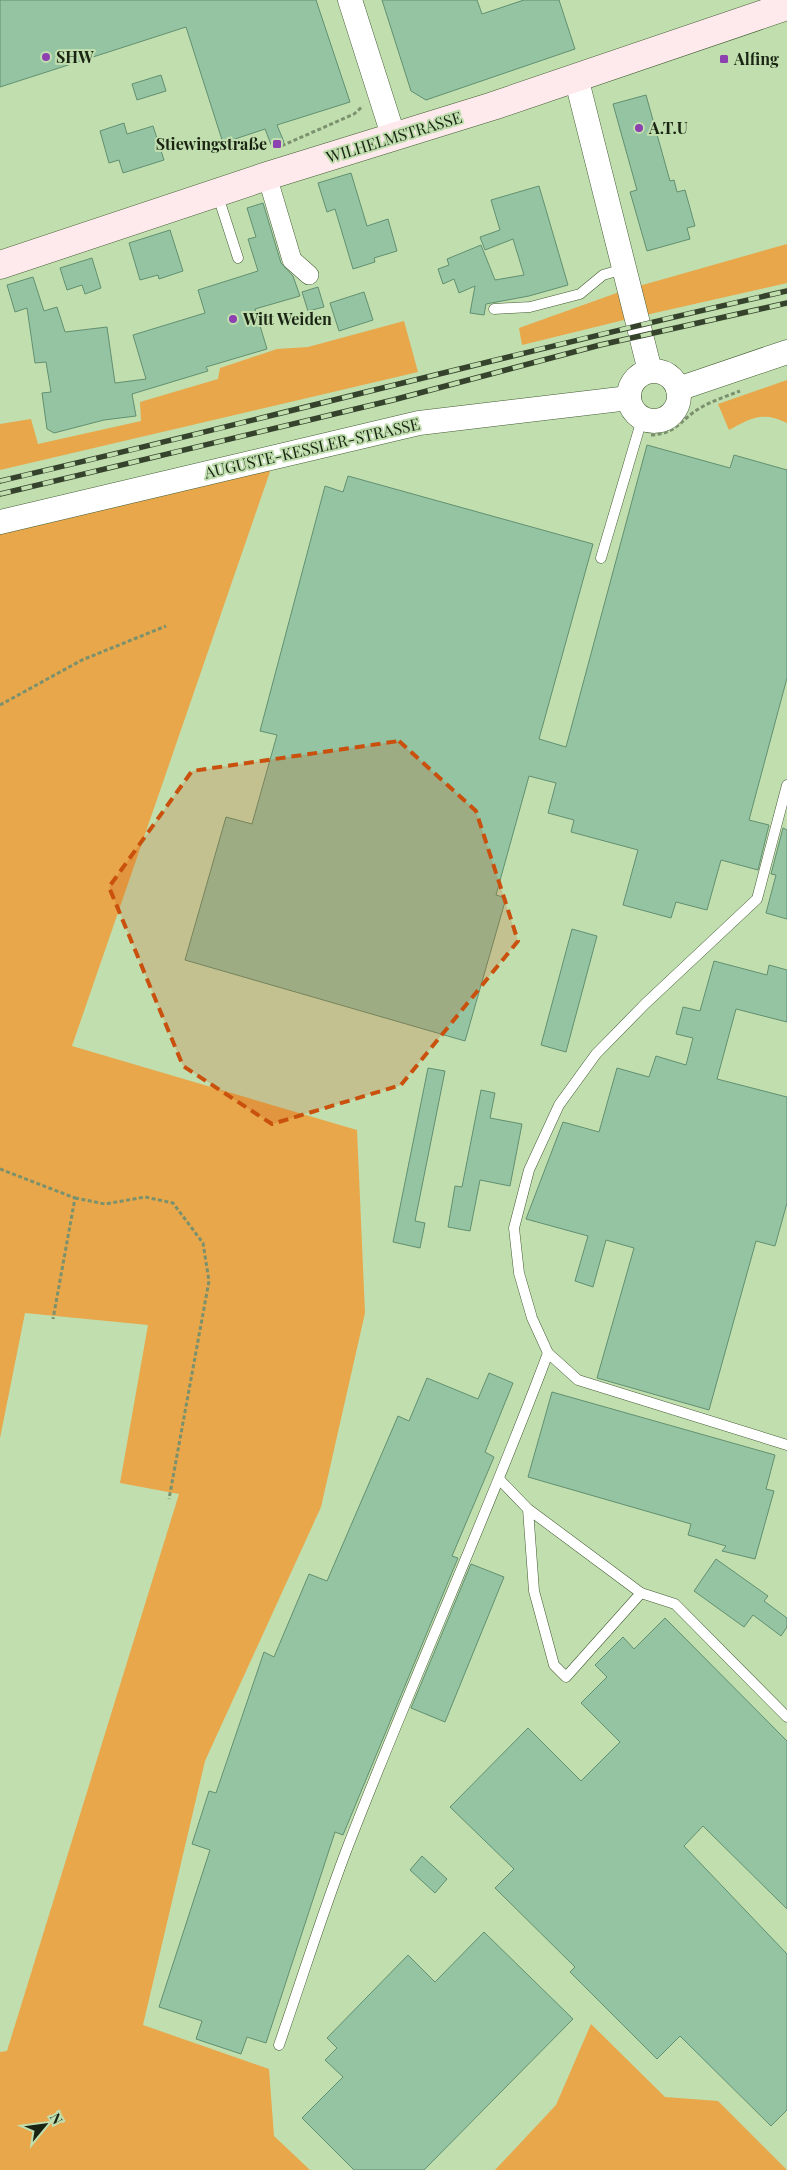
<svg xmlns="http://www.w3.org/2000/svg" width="787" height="2170" font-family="'Playfair Display',serif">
<rect width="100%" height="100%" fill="#c1deaf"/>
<g fill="#e7a74a">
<path d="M787 244V283L628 319 522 345 519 328 625 290Z"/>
<path d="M404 321 418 372 0 470V424L31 419 38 444 141 421 140 402 218 379 220 368 277 349 308 347Z"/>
<path d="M787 380V423C762 411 751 418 729 430L718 404Z"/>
<path d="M273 463 72 1046 357 1130 365 1313 321 1507 205 1761 143 2025 269 2069 274 2136 310 2170H0V2052L7 2051 179 1494 120 1483 148 1325 25 1313 0 1438V531Z"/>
<path d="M591 2024 665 2097 718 2101 787 2170H495L556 2105Z"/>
</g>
<g fill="#94c4a2" stroke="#629070">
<path d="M0 0H316L350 102 277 125 284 142 272 147 265 129 223 143 186 27 0 87Z"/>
<path d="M382 0H477L482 14 524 0H559L575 49 426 100 411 91Z"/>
<path d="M161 75 166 91 137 100 132 84Z"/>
<path d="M646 95 670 181 674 180 677 192 685 190 695 226 687 228 690 239 647 251 630 192 637 190 613 104Z"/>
<path d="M124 123 127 134 153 126 164 160 123 173 119 160 109 163 100 131Z"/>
<path d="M351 173 367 226 388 219 397 251 374 258 375 262 353 269 335 209 327 212 318 183Z"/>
<path d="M539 186 568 285 529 296 486 304 484 315 470 313 475 286 459 293 454 279 443 284 438 269 449 265 447 259 481 245 495 280 524 275 513 239 485 250 480 237 500 230 491 200Z"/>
<path d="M263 203 281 263 293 276 300 296 255 309 267 349 206 367 208 371 132 394 136 416 104 420 54 433 47 429 42 393 51 392 46 362 35 363 27 308 15 312 7 285 33 277 44 311 57 307 65 332 107 327 115 383 146 379 133 335 205 313 198 290 258 271 248 239 256 237 247 208Z"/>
<path d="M170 230 183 271 159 279 158 275 140 280 129 243Z"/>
<path d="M92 258 101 288 85 294 82 285 67 290 60 268Z"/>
<path d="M318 287 324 307 308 311 302 292Z"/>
<path d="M364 292 373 320 339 331 330 303Z"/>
<path d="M647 445 730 468 734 455 787 470V678L749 820 769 825 758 870 721 860 707 910 676 902 671 918 623 905 638 850 571 832 574 820 548 813 556 783 529 776 496 895 506 898 465 1041 185 960 226 817 252 824 277 735 260 731 325 486 343 492 348 476 593 544 539 739 566 747Z"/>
<path d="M783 828 787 830V919L766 913 776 875 771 874Z"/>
<path d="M572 929 597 936 566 1052 541 1045Z"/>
<path d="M714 961 767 975 769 965 787 970V1022L736 1009 717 1079 787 1097V1203L775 1246 756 1241 709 1410 597 1378 634 1248 606 1240 593 1287 575 1281 588 1236 526 1219 563 1122 599 1132 617 1068 649 1077 656 1056 686 1065 693 1038 676 1034 683 1007 700 1011Z"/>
<path d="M428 1068 445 1071 415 1221 425 1223 420 1248 393 1242Z"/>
<path d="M481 1090 495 1093 490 1118 522 1124 510 1186 480 1180 470 1231 448 1227 455 1186 462 1187Z"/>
<path d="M489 1373 513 1383 485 1452 494 1457 452 1556 458 1558 343 1835 335 1832 266 2043 247 2037 241 2054 196 2039 202 2021 159 2007 210 1850 192 1844 209 1791 216 1793 264 1652 274 1657 309 1574 327 1581 398 1416 409 1421 427 1378 478 1399Z"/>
<path d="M552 1392 775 1455 766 1489 774 1491 755 1559 722 1551 726 1546 688 1535 691 1524 528 1477Z"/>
<path d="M716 1559 768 1596 764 1601 787 1618V1627L781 1636 753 1615 744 1627 694 1591Z"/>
<path d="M471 1564 504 1577 445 1722 411 1708Z"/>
<path d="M665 1618 787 1741V1909L703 1826 684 1846 787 1954V2110L771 2126 680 2036 657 2059 570 1972 575 1967 495 1888 514 1869 450 1807 528 1728 581 1781 620 1742 581 1703 607 1677 595 1665 623 1637 634 1649Z"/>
<path d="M422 1856 447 1879 435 1893 410 1870Z"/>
<path d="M484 1932 573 2019 424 2170H354L302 2118 343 2077 325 2060 337 2048 327 2038 408 1955 435 1982Z"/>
</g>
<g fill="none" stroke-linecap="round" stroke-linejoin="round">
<g stroke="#435c33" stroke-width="11">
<g id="service">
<path d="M217 193 238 258"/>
<path d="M494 309 530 307 580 294 603 275 623 269"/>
<path d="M601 558 642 419"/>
<path d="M787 785 757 899 645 1004 596 1054 559 1105 529 1170 514 1228 519 1273 532 1318 548 1353 578 1380 787 1445"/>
<path d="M499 1479 528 1509 641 1593 566 1677 554 1665 534 1591 528 1509"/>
<path d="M641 1593 675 1604 787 1717"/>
<path d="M279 2045C302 1979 323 1911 348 1846 412 1680 486 1519 548 1353"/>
</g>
</g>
<g stroke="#435c33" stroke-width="20">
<path id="minor" d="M267 176 292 260 309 275"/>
</g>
<g stroke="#435c33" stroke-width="25">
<g id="tertiary">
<path d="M350 0 394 138"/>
<path d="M576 77 650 371"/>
<circle cx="654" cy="396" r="25"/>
<path d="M678 389 787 352"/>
<path d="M0 522 419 423 629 398"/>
</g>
</g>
<g stroke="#435c33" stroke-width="29">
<path id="secondary" d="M0 265 267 176 493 106 787 6"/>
</g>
<g stroke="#7b916e" stroke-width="3" stroke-dasharray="4 2.5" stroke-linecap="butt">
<path d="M277 144 279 147 354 114 363 106"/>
<path d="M651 435C677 434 681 419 700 408 712 401 727 396 740 391"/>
<path d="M0 705 82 660 166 626"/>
<path d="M0 1169 75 1198 53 1319"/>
<path d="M75 1198 105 1204 145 1197 173 1203 203 1243 209 1281 169 1499"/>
</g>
<use href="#service" stroke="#fff" stroke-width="10"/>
<use href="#minor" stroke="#fff" stroke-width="19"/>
<use href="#tertiary" stroke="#fff" stroke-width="24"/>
<use href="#secondary" stroke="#feeaec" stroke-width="28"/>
<g stroke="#35432c" stroke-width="5.5">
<g id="rail">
<path d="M0 481C263 420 524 350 787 291"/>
<path d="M0 494 393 400 600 345 787 303"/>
</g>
</g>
<use href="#rail" stroke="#c1deaf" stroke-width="4" stroke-dasharray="11" stroke-linecap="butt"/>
</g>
<path fill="#c9510d" fill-opacity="0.2" stroke="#c9510d" stroke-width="4" stroke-dasharray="10 6" stroke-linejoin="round" d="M399 741 476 811 518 941 401 1085 272 1124 183 1066 109 887 192 771Z"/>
<g fill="#8d40b0" stroke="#c1deaf" stroke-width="2">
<circle cx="46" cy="57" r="5"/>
<rect x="719" y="54" width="10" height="10" rx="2.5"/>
<circle cx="639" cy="128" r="5"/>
<rect x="272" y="139" width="10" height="10" rx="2.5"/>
<circle cx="233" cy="319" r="5"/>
</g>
<g text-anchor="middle" stroke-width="4" stroke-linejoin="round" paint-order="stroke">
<g font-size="16" font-weight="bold" fill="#192412" stroke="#c1deaf" text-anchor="start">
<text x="56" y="63">SHW</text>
<text x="734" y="65">Alfing</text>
<text x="649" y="134">A.T.U</text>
<text x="267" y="150" text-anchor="end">Stiewingstraße</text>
<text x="243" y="325">Witt Weiden</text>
</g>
<g font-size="16" fill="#192412" stroke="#c1deaf">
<text transform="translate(394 137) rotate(-17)" y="6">WILHELMSTRASSE</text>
<text transform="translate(312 448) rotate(-13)" y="6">AUGUSTE-KESSLER-STRASSE</text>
</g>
</g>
<g transform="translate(45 2125) rotate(61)" stroke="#c1deaf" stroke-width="4" paint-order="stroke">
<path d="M0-4L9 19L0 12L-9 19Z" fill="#192412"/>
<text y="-8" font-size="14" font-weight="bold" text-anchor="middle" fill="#192412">N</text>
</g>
</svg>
